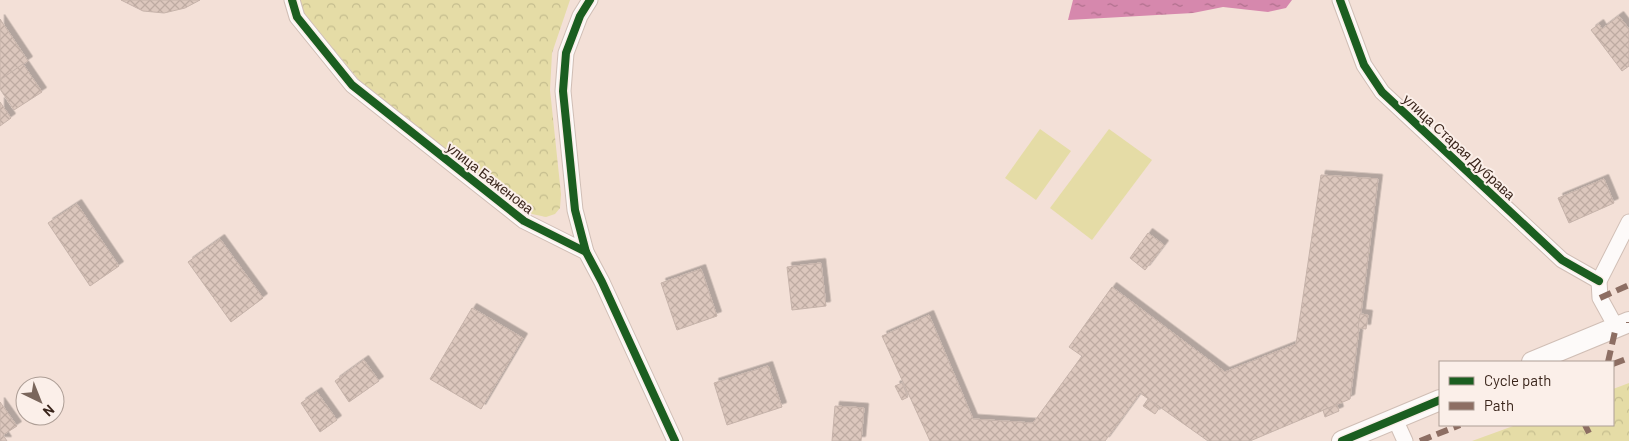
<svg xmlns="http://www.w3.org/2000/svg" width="1629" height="441" font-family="Barlow,sans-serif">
<defs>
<pattern id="forest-crowns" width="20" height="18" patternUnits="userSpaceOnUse" patternTransform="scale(1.25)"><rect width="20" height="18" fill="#e5dca6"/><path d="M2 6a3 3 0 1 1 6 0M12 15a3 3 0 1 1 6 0" fill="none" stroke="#c5bd8e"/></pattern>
<pattern id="water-ripples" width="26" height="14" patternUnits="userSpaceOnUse" patternTransform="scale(1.25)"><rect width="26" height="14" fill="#d688ad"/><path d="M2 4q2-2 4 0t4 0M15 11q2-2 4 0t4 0" fill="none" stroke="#af6f8c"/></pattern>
<pattern id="building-cross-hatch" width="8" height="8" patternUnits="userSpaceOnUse" patternTransform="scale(1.25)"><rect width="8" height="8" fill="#dcc7bd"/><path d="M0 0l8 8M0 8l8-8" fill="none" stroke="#beaba2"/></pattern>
<filter id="shadow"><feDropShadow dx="4.5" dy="-4.5" stdDeviation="0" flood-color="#0004"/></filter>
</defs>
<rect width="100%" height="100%" fill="#f3e0d7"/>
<g fill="#e5dca6">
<path d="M1040 129 1071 151 1036 200 1005 178Z"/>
<path d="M1109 129 1152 160 1092 240 1050 208Z"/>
</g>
<g fill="url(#forest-crowns)">
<path d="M300 0H570L552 53 550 90 561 194 560 208 555 214 546 217 532 214 484 181 359 80 303 12Z"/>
<path d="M1629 383V441H1472L1516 425H1613V389Z"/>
</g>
<path fill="url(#water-ripples)" d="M1073 0H1292L1286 8 1268 12 1223 7 1193 13 1068 20Z"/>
<g fill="url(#building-cross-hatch)" stroke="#c6b3aa" filter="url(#shadow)">
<path d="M121 0H200L185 8 164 13 143 11Z"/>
<path d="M1619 16 1629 29V66L1622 71 1591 30 1599 24 1602 29Z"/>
<path d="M0 19 28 61 0 80Z"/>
<path d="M23 64 42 92 14 110 0 89V80Z"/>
<path d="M0 102 11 118 0 126Z"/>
<path d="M1321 175 1378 179 1350 399 1250 441H1208L1140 393 1105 441H930L882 336 929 315 973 419 1033 423 1082 356 1069 347 1112 287 1225 372 1296 344Z"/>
<path d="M1604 179 1614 203 1569 223 1558 198Z"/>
<path d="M77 204 119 266 90 286 48 223Z"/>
<path d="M1148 233 1164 245 1145 270 1130 258Z"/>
<path d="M220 239 263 298 231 322 188 262Z"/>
<path d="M821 263 826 306 792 310 787 267Z"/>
<path d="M701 269 717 316 677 330 661 283Z"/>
<path d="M472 308 523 338 481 409 430 379Z"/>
<path d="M1360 314 1368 315 1366 329 1358 328Z"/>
<path d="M364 360 379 381 349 402 335 381Z"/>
<path d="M768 366 782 407 727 425 714 383Z"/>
<path d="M902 383 908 397 902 400 895 386Z"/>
<path d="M317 392 337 420 320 432 301 403Z"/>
<path d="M1148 399 1160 407 1155 414 1143 406Z"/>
<path d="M0 402 17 426 3 435 7 441H0Z"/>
<path d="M1337 405 1339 411 1325 417 1323 410Z"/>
<path d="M835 406 864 408 861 441H832Z"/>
</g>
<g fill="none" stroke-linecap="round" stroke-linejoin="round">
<g stroke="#d0beb5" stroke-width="17">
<g id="minor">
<path d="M292 0 297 17 352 85 524 221 586 252 602 282 675 441"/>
<path d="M1340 0 1364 65 1382 92 1562 260 1599 281"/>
<path d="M586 252 575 210 563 91 566 53 580 16 590 0"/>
<path d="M1616 327 1600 298 1599 281 1629 222"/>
<path d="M1395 419 1405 441"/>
</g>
</g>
<g stroke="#d0beb5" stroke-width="22">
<g id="tertiary">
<path d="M1532 362 1629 322"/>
<path d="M1342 441 1440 400"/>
</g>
</g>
<use href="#minor" stroke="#fdfaf9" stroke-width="15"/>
<use href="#tertiary" stroke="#fdfaf9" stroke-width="20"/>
<g stroke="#8d6e63" stroke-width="6" stroke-dasharray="12 6" stroke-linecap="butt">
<path d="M1600 298 1629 285"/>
<path d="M1629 322V323"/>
<path d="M1608 362 1616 327"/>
<path d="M1613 364 1629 358"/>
<path d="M1585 425 1589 433"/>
<path d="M1420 441 1460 425"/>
</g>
<g stroke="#fbefe9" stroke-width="11">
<g id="cycleway">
<path d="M292 0 297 17 352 85 524 221 586 252 602 282 675 441"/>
<path d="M1340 0 1364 65 1382 92 1562 260 1599 281"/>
<path d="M586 252 575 210 563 91 566 53 580 16 590 0"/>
<path d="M1342 441 1440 400"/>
</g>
</g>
<use href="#cycleway" stroke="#1b5e20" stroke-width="8"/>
</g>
<g text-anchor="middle" stroke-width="4" stroke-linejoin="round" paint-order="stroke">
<g font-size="14" fill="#39241a" stroke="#fbefe9">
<text transform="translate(1459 147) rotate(43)" y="5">улица Старая Дубрава</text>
<text transform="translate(490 178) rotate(38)" y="5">улица Баженова</text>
</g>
</g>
<rect x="1439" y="361" width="175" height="65" fill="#fbefe9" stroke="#ad9e96"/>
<rect x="1449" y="377" width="25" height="8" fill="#1b5e20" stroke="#ad9e96"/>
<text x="1484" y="386" font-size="15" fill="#39241a">Cycle path</text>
<rect x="1449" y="402" width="25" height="8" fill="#8d6e63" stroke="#ad9e96"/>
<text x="1484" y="411" font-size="15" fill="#39241a">Path</text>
<g transform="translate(40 401) rotate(137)"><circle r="24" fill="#fbefe9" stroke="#ad9e96"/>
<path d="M0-4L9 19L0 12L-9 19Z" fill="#7a665c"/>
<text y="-8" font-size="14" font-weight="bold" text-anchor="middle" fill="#39241a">N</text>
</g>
</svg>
